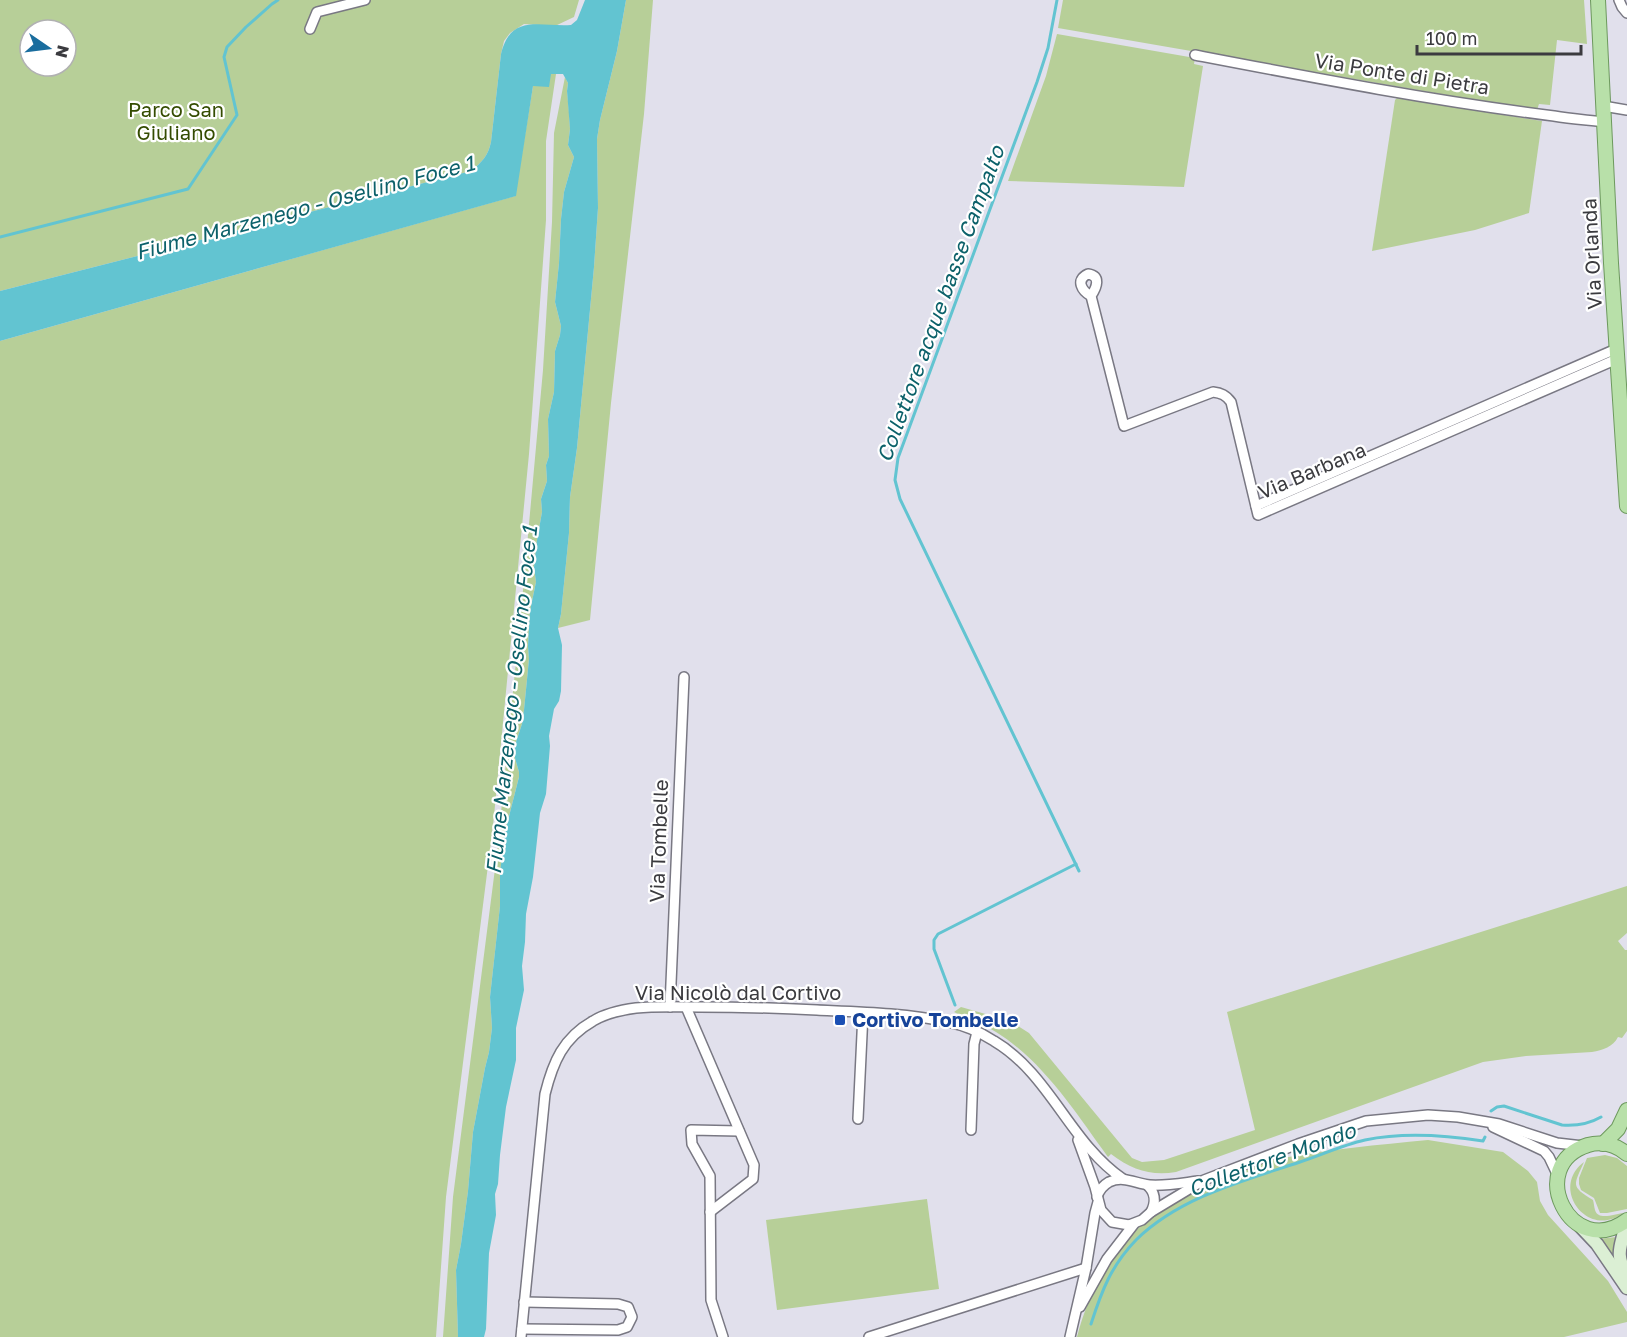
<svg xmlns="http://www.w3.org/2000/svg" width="1627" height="1337" font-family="'Golos Text',sans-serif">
<rect width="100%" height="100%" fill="#e1e0ec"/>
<g fill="#b7cf98" fill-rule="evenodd">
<path d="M0 0H579L574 17 555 26 524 24 510 33 504 41 501 54 491 142C488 156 482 162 471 171L0 291ZM30 30H66V66H30Z"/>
<path d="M626 0H653L644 114 611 403 590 620 558 628 561 614 569 533 570 497 577 448 594 267 598 208 597 139 600 120 617 51Z"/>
<path d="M1063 0H1584L1587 44 1557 40 1550 105 1539 104 1537 110 1481 101 1058 28Z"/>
<path d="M1057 34 1195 58 1194 64 1203 66 1184 187 1008 181 1046 76Z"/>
<path d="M550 74H556L546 141V220L529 454 493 826 446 1197 436 1337H0V341L515 196 533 86Z"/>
<path d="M565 77 568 83 567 91 569 112 570 129 568 145 574 157 564 192 561 219 559 263 555 302 561 326 560 335 555 351 554 392 548 419 549 456 546 465 547 481 541 499 542 512 537 540 534 567 536 582 530 611 528 646 529 659 524 710 522 724 514 748 515 758 519 772V777L504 836 500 874V906L490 997 492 1028 489 1052 485 1068 473 1132 468 1191 461 1244 456 1270 458 1337H443L453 1197 497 853 522 601 543 370 552 222 554 133Z"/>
<path d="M1397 98 1542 121 1529 213 1475 230 1372 251 1395 100Z"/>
<path d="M1627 886V933L1618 941 1625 950H1627V1031L1622 1038 1618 1037C1613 1047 1603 1050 1592 1052L1526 1056 1483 1062 1176 1172C1151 1176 1132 1170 1111 1154L1108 1157C1076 1113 1043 1061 996 1032 983 1024 968 1019 954 1012L961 1007 1010 1021 1029 1033 1132 1158 1142 1162 1164 1160 1255 1130 1227 1012Z"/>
<path d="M1428 1140 1503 1152 1528 1171 1537 1182 1540 1201 1548 1215 1608 1281 1627 1312V1322L1564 1337H1077C1091 1282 1122 1231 1173 1203 1190 1193 1209 1186 1227 1179 1243 1172 1261 1162 1278 1159 1328 1149 1378 1145 1428 1140Z"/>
<path d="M1605 1155 1617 1158 1627 1166V1209L1607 1213H1600L1594 1198 1581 1190 1579 1184V1178L1587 1158Z"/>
<path d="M1584 1162C1574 1185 1570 1186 1593 1200 1594 1203 1594 1207 1595 1210 1598 1221 1615 1214 1623 1213 1588 1240 1549 1188 1584 1162Z"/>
<path d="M927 1199 939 1289 777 1310 766 1220Z"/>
<path d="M1616 1237 1614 1260 1599 1239Z"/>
</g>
<path fill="#62c4d1" d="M585 0H626L617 51 600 120 597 139 598 208 594 267 577 448 570 497 569 533 561 614 558 628 562 645 561 691 559 701 554 709 549 736 550 746 546 794 540 813 533 877 526 914 525 942 522 966 524 990 516 1028V1060L506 1107 500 1155 498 1184 495 1194 496 1215 489 1253 486 1329 484 1337H458L456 1270 461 1244 468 1191 473 1132 485 1068 489 1052 492 1028 490 997 500 906V874L504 836 519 777V772L515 758 514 748 522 724 524 710 529 659 528 646 530 611 536 582 534 567 537 540 542 512 541 499 547 481 546 465 549 456 548 419 554 392 555 351 560 335 561 326 555 302 559 263 561 219 564 192 574 157 568 145 570 129 567 91 568 83 563 74H551L549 87 533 86 516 196 0 341V291L471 171C482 162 488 156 491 142L501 54C511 13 539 27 571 25L577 20Z"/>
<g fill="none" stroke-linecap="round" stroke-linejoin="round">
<g stroke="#62c4d1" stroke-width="3">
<path d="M1057 0 1048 48 1037 82 898 458 895 480 900 499 1079 871"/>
<path d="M0 237 188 189 237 115 224 57 227 47 246 27 272 4 278 0"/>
<path d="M955 1005 934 949V940L938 934 1076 864"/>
<path d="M1491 1111 1497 1107 1504 1106 1562 1125C1576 1126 1589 1124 1601 1117"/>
<path d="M1091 1324C1102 1290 1111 1266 1136 1240 1180 1197 1243 1181 1300 1162 1321 1155 1343 1145 1365 1140 1404 1132 1444 1135 1483 1141L1485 1137"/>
</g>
<g stroke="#797883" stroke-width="12">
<g id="street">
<path d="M1619 0 1622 7 1627 13"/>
<path d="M310 29 317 12 365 0"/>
<path d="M1195 55C1315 78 1434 101 1554 116 1571 119 1588 120 1604 122"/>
<path d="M1603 106 1627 110"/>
<path d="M1091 296C1082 291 1075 280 1088 274 1101 276 1097 287 1091 296L1124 426 1213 392C1221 393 1226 395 1231 402L1258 515 1617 359"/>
<path d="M1256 506 1616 349"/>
<path d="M670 1007 684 677"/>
<path d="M686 1007 754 1165 753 1179 710 1212"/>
<path d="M858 1119 863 1013"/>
<path d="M1493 1127 1544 1151 1549 1157 1558 1176"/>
<path d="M971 1130 974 1044 977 1032"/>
<path d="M1078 1140 1095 1187 1101 1210 1112 1222 1129 1225 1142 1220 1151 1212 1204 1180 1298 1144 1366 1121 1428 1115 1458 1117 1499 1124 1557 1143 1583 1146"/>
<path d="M1147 1185C1156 1193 1156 1202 1151 1212"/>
<path d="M1097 1197C1099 1190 1102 1186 1109 1182 1124 1175 1136 1184 1150 1185 1167 1186 1182 1183 1198 1181"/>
<path d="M1080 1307 1107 1259 1134 1224"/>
<path d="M522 1329 618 1330 627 1327 632 1317 628 1307 618 1304 524 1302"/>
<path d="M521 1337 545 1094C553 1062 563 1038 593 1021 606 1013 621 1010 636 1008 657 1006 678 1007 699 1007 739 1007 778 1008 817 1010 861 1012 906 1013 948 1022 964 1025 980 1032 994 1041 1050 1074 1070 1143 1123 1179"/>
<path d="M723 1337 711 1300 710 1176 692 1144 691 1130 739 1131"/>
<path d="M869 1337 1086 1268"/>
<path d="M1070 1337 1086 1268 1095 1213 1098 1202"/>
</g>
</g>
<g stroke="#797883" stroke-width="15">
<g id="secondary">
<path d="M1626 1221C1623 1246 1613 1250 1627 1276"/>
<path d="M1580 1226 1597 1244 1627 1288"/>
</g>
</g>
<g stroke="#6d995e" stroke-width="16">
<g id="primary">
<path d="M1598 0 1611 263 1627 506"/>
<path d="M1603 1144 1618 1129 1627 1110"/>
<path d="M1627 1154C1616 1145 1602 1141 1588 1145 1524 1165 1571 1262 1627 1220"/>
</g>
</g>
<use href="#street" stroke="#fff" stroke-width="9"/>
<use href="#secondary" stroke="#dbefd4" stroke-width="12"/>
<use href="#primary" stroke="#b8e0a9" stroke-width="14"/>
</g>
<rect fill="#1a4fb4" stroke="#fff" stroke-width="2" x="834" y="1014" width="12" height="12" rx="3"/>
<g text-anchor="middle" stroke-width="4.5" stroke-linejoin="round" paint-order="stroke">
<g font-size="20" fill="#3b3b3f" stroke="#fff">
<text transform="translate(1402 74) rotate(9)" y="7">Via Ponte di Pietra</text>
<text transform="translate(1592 254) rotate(-93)" y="7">Via Orlanda</text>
<text transform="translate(1312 471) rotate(-23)" y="7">Via Barbana</text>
<text transform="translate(659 841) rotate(-88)" y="7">Via Tombelle</text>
<text x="738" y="1000">Via Nicolò dal Cortivo</text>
</g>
<g font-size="20" fill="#344c01" stroke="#fff">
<text x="176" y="117">Parco San<tspan x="176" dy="23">Giuliano</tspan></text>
</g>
<g font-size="20" font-weight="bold" fill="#164399" stroke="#fff" text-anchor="start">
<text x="852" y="1027">Cortivo Tombelle</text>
</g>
<g font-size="21" font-style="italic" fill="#0c616a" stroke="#fff">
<text transform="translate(305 208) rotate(-15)" y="7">Fiume Marzenego - Osellino Foce 1</text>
<text transform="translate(941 304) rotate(-70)" y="7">Collettore acque basse Campalto</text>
<text transform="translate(512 700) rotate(-84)" y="7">Fiume Marzenego - Osellino Foce 1</text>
<text transform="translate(1272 1160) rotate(-20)" y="7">Collettore Mondo</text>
</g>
</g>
<g transform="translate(48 48) rotate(104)"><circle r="28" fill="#ffffff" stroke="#b1b1b2" stroke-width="1.5"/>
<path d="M0-4.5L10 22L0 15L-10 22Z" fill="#1a6d9e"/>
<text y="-9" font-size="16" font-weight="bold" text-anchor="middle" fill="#3b3b3f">N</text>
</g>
<path d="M1417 45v9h164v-9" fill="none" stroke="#3b3b3f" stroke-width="3"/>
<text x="1426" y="45" font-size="18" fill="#3b3b3f" stroke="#ffffff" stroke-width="4.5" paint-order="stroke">100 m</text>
</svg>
